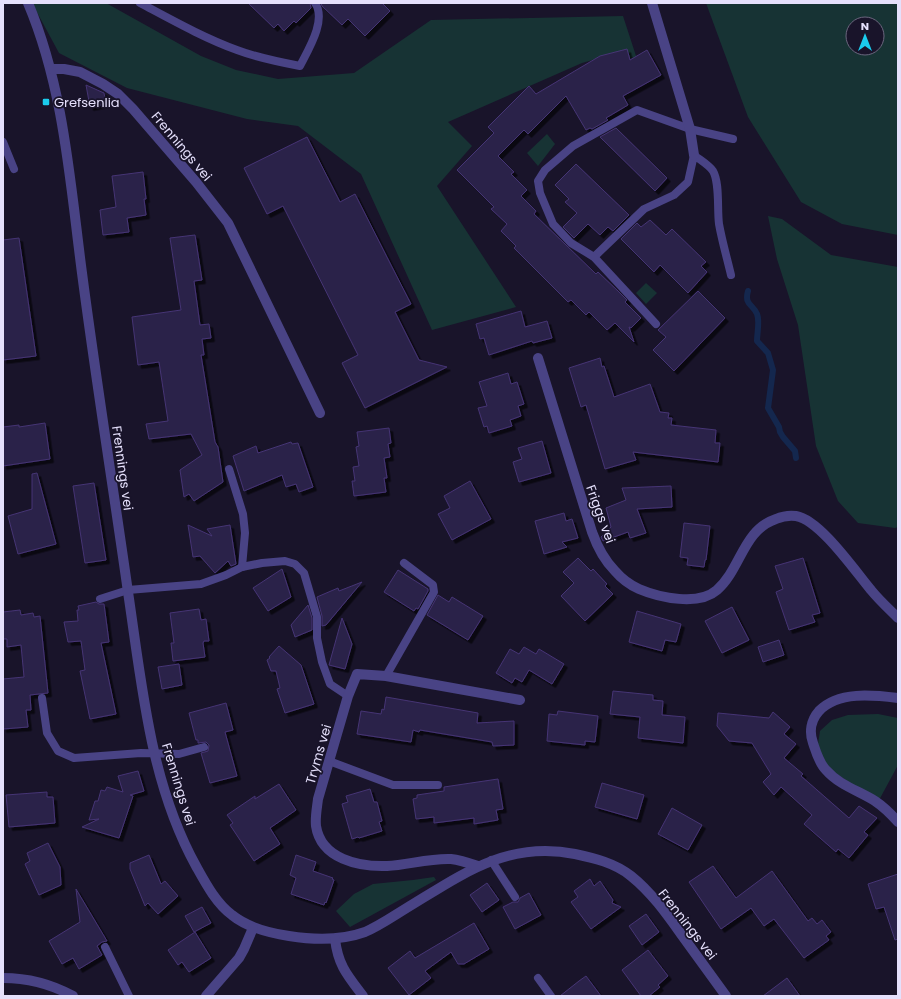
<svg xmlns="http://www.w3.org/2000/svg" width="901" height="999" font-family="Poppins,sans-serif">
<defs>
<filter id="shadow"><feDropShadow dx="3.5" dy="3.5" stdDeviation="0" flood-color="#0009"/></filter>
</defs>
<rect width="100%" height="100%" fill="#19142a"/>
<g fill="#173334" fill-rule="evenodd">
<path d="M32 3H106L201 56 236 70 278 79 354 73 431 20 623 16 637 59 610 55 582 63 448 122 472 146 437 186 516 307 432 330 361 174 298 126 247 119 127 88 59 53Z"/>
<path d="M706 3H898V235L842 224 801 202 748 117ZM853 24H877V48H853Z"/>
<path d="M547 134 555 144 538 166 527 153Z"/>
<path d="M768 216 782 219 831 255 898 267V527L895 528 858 523 838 501 816 446 798 325 777 259Z"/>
<path d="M646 283 657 293 646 304 636 293Z"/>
<path d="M878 714 898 718V765L878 802 824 765 817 750 820 731 832 720 848 715Z"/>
<path d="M434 877 436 880 350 927 336 911 354 894 373 884 413 880Z"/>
</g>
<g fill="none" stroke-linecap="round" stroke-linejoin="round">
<path stroke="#14274e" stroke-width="6" d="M748 291C744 305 753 304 757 314 760 321 757 333 757 341L768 353 773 370 768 408 779 427 780 432 783 437 795 451 796 458"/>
</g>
<g fill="#2c214a" stroke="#453574" filter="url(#shadow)">
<path d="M248 3H310L311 8 296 23 294 21 284 31 278 24 274 28Z"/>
<path d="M321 3H382L390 11 365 36 348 19 342 25 322 6Z"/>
<path d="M627 49 630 60 647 50 661 75 623 96 628 105 606 118 608 120 592 129 590 128 586 130 566 96 528 134 524 130 498 156 514 172 511 174 527 190 521 196 536 211 534 214 596 274 598 272 618 291 627 300 625 302 641 318 631 328 629 327 634 342 615 323 607 330 589 312 586 315 571 300 568 302 514 248 516 246 501 231 507 224 491 209 494 207 457 170 494 133 488 127 529 86 536 94 600 56Z"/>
<path d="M86 85 104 93 106 104 90 107Z"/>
<path d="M616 128 667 178 655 191 600 137Z"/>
<path d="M307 137 340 202 355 194 391 265 411 304 395 312 419 360 447 367 365 408 342 363 358 355 283 206 267 214 244 168Z"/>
<path d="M576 164 629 215 613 231 608 227 600 235 588 224 574 238 563 227 577 213 565 202 569 199 555 185Z"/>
<path d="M143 172 146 199H144L146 215 127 218 129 232 103 235 100 210 116 207 112 176Z"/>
<path d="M650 220 666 235 672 229 706 262 701 266 707 272 688 293 660 265 654 272 621 239 637 223 641 227Z"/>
<path d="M195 235 202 280 194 281 200 325 209 324 211 338 202 339 204 355H201L215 442 218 447 223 482 194 501 189 494 184 497 180 470 202 455 191 434 149 439 146 424 168 421 159 362 138 365 132 317 181 310 170 238Z"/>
<path d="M19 238 36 356 3 360V240Z"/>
<path d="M698 291 725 318 674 371 653 350 666 337 658 330Z"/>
<path d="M521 311 525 327 547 321 552 338 533 343 532 341 489 355 484 338 480 339 476 324Z"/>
<path d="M600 358 602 367 604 366 614 397 650 384 660 412 669 413 668 418H672L671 425 716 430 715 443H720L718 462 633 452 636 460 605 469 586 405 581 407 569 368Z"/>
<path d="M508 373 511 384 517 382 524 404 518 406 521 416 510 420 512 426 489 433 487 426 484 427 478 408 487 406 479 382Z"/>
<path d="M45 423 50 459 3 466V427L19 425V427Z"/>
<path d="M389 428 391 443 388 444 390 457 384 458 387 478H384L386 492 354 496 352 481H355L353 467 359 466 356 447 359 446 357 432Z"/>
<path d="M542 441 551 473 519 482 513 462 522 459 518 448Z"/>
<path d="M291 442 292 444 298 443 313 487 299 492 296 484 286 487 282 475 244 491 233 456 256 446 258 453Z"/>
<path d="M37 473 56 544 18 554 8 516 32 509V474Z"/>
<path d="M470 481 491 519 452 540 438 514 450 508 444 496Z"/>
<path d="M94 483 106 560 85 563 73 486Z"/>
<path d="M671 486 672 507 637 509 646 533 630 538 628 532 603 541 601 537 611 527 606 508 626 500 622 488Z"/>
<path d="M564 513 566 521 572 519 578 538 562 542 567 547 544 554 535 521Z"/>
<path d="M684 523 710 526 706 560H705L704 567 687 565 688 558 680 557Z"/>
<path d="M188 525 212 536 207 529 230 525 236 564 231 566 228 561 215 573 200 556 193 557Z"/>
<path d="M578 558 591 571 593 569 607 584 605 586 613 594 585 621 561 596 574 583 563 572Z"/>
<path d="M803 558 820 613 812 615 815 622 789 630 776 592 783 589 775 566Z"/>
<path d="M282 569 291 597 268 611 253 588Z"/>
<path d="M398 570 428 589V591L418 609 416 608 414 611 384 592Z"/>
<path d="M362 582 326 625 322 626V616L317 597 338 588 339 591Z"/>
<path d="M438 595 449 602 452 597 483 616 468 640 427 615Z"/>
<path d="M96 602 99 604H104L109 642 101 643 116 714 90 719 80 671 85 670 81 641 68 642 64 622 78 621 77 610H79L78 606Z"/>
<path d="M308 605 312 618V630L295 637 291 625Z"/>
<path d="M732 607 749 640 722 653 705 621Z"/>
<path d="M199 609 201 620 206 619 209 641H204L203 643 205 657 173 661 171 643H174L170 613Z"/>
<path d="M20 610 21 615 33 613 34 617 40 616 48 693 30 695 31 710H26L28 727 3 729V679L24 677 21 645 7 647V639H3V612Z"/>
<path d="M637 611 681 624 676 642 665 640 662 651 629 642Z"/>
<path d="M342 618 352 644 345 669 329 665Z"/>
<path d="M779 640 784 655 763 662 758 647Z"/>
<path d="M279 646 301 665 314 704 285 713 277 689 280 688 276 671H271L267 660 270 658 269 657Z"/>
<path d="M524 647 536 654 539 649 564 664 552 684 529 670 522 682 515 678 512 683 496 673 510 649 519 654Z"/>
<path d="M179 664 182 685 162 689 158 667Z"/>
<path d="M613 691 653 695V700L663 701 662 715 685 717 683 743 638 738 640 717 610 714Z"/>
<path d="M386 697 478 713 477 723 514 721V745L493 746 492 742 420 730 419 732 413 730 411 742 357 734 361 711 381 714 382 709 384 710Z"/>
<path d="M226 703 233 730 225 732 237 776 210 783 201 753 208 751 209 745 206 742 198 743V740H196L189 713Z"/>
<path d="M558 711 598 716 595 742 585 741V745L547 741 549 714 557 715Z"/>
<path d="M773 712 790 727 784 734 796 744 784 758 803 774 801 776 849 818 859 806 877 818 864 832 868 835 849 858 838 849 836 852 804 824 812 815 781 787 774 795 763 782 771 774 752 743 729 741 717 726 718 713 769 718Z"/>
<path d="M138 771 144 791 130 795 133 796 119 838 82 827 99 819 89 820 95 801H98L101 790 105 791 107 787 123 792 118 776Z"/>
<path d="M498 779 503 809 496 810 498 820 474 824V818L434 823V817L416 819 413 799 417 798V795L444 791V787Z"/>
<path d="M602 783 644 795 637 819 595 807Z"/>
<path d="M279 784 296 810 270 828 280 844 254 861 230 825 233 823 227 815 255 796V799Z"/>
<path d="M370 789 374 802H377L382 821 379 822 382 831 359 838 358 837 352 839 342 804 348 802 346 796Z"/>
<path d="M47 792V797H53L55 823 9 827 6 795Z"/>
<path d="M672 808 702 825 688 850 658 834Z"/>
<path d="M48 843 60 867 61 885 39 895 25 864 30 861 27 853Z"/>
<path d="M149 855 161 884 165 881 178 896 158 914 148 903 145 906 130 869V863Z"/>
<path d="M296 855 316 862 313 871 333 878 332 879 334 880 326 903 325 902 324 905 291 894 296 878 290 875Z"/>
<path d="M713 866 736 898 772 871 808 921 812 918 817 924 822 920 831 932 826 936 829 940 804 958 774 919 764 926 751 908 721 929 689 882Z"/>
<path d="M898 874V939L895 940 884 907 876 909 868 884Z"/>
<path d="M590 879 594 886 600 881 613 900 612 903 621 907 591 929 571 902 578 897 574 891Z"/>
<path d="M487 883 499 900 482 912 470 895Z"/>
<path d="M76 889 107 941 102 942 97 946 102 955 79 969 73 958 62 964 49 941 80 922Z"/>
<path d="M529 893 541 915 515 929 503 907 513 902H518L520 898Z"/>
<path d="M202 907 211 923 194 932 185 916Z"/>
<path d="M646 914 659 932 642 945 629 926Z"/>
<path d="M474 923 489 949 464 964H458L451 952 425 971 431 978 409 995 388 968 410 951 415 958Z"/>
<path d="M195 932 211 958 189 972 182 962 178 965 168 950Z"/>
<path d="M648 950 668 976 658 985 660 987 649 996H641L622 970Z"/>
<path d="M586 976 601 996H560L579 981Z"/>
<path d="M787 978 800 996H763Z"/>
</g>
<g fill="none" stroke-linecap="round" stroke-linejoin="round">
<g stroke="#494385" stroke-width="8">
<path d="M140 3C172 20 204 38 237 50 258 58 279 62 300 66 308 50 327 20 315 3"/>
<path d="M3 142 14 169"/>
<path d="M594 257 644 209 674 195 688 182 694 155C700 160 709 165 713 171 720 183 717 209 719 224 722 241 727 258 731 275"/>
<path d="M656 324 594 257 571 243 553 224 540 193 538 181 545 170 573 146 637 110 690 129 733 139"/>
<path d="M229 469 243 514 245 533 242 567"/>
<path d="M100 599 128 590 201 584 226 575 242 567 262 563 285 561 295 564 304 573 317 617V638L322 662 330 684 348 696"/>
<path d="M386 676 434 592 433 585 404 563"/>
<path d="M42 698 47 733 58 751 74 758 141 753 179 754 204 747"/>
<path d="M329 761 393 785H438"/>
<path d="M491 860 515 897"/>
<path d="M105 947 129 996"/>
<path d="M538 978 551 996"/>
</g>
<g stroke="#494385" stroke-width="10">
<path d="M28 3C64 88 70 182 82 273 96 380 113 486 128 592 142 685 150 783 196 866 206 884 216 903 232 915 248 928 269 933 289 936 314 940 340 941 365 932 379 926 392 917 405 909 460 876 506 840 575 854 594 858 615 863 631 876 651 892 666 913 681 934 696 955 711 975 726 996"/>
<path d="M652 3 690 129 694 155"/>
<path d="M51 69H64L80 72 103 84 118 94 133 109 196 182 228 223 320 413"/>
<path d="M538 358 592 532C597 546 604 560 615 571 621 578 630 585 639 589 660 598 699 606 717 590 741 569 743 530 776 519 783 516 789 515 796 516 820 520 855 571 871 590 879 600 889 609 898 618"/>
<path d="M898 698C873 695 838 691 819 711 811 720 809 732 813 743 816 752 819 763 826 770 839 785 859 791 875 801 884 807 891 814 898 822"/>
<path d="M478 866C469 863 460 860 451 859 429 858 408 865 387 866 359 867 321 859 316 826 315 817 317 808 318 799L348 696 357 674 386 676 520 700"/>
<path d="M335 939C338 965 347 975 363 996"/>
<path d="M3 978C28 978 51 984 73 996"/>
<path d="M206 996 239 958 244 949 253 928"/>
</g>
</g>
<rect fill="#1bcbed" stroke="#19142a" stroke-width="1.5" x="42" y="98" width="8" height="8" rx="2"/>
<g text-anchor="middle" stroke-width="3.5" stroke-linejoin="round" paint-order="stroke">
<g font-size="13" fill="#e5e0fc" stroke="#19142a" text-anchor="start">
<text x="54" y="107">Grefsenlia</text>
</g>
<g font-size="13" fill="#e5e0fc" stroke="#19142a">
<text transform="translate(182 146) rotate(50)" y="5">Frennings vei</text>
<text transform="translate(123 468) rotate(82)" y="5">Frennings vei</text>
<text transform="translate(601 514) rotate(70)" y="5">Friggs vei</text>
<text transform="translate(318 754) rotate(-74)" y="5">Tryms vei</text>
<text transform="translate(179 784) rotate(73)" y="5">Frennings vei</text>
<text transform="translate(688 924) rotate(52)" y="5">Frennings vei</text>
</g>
</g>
<rect width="901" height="999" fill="none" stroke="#e5e0fc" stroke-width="8"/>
<g transform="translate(865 36)"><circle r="19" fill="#19142a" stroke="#6b667e"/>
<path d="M0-3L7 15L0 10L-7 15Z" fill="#1bcbed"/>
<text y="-6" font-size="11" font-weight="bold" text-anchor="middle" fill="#e5e0fc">N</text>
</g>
</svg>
